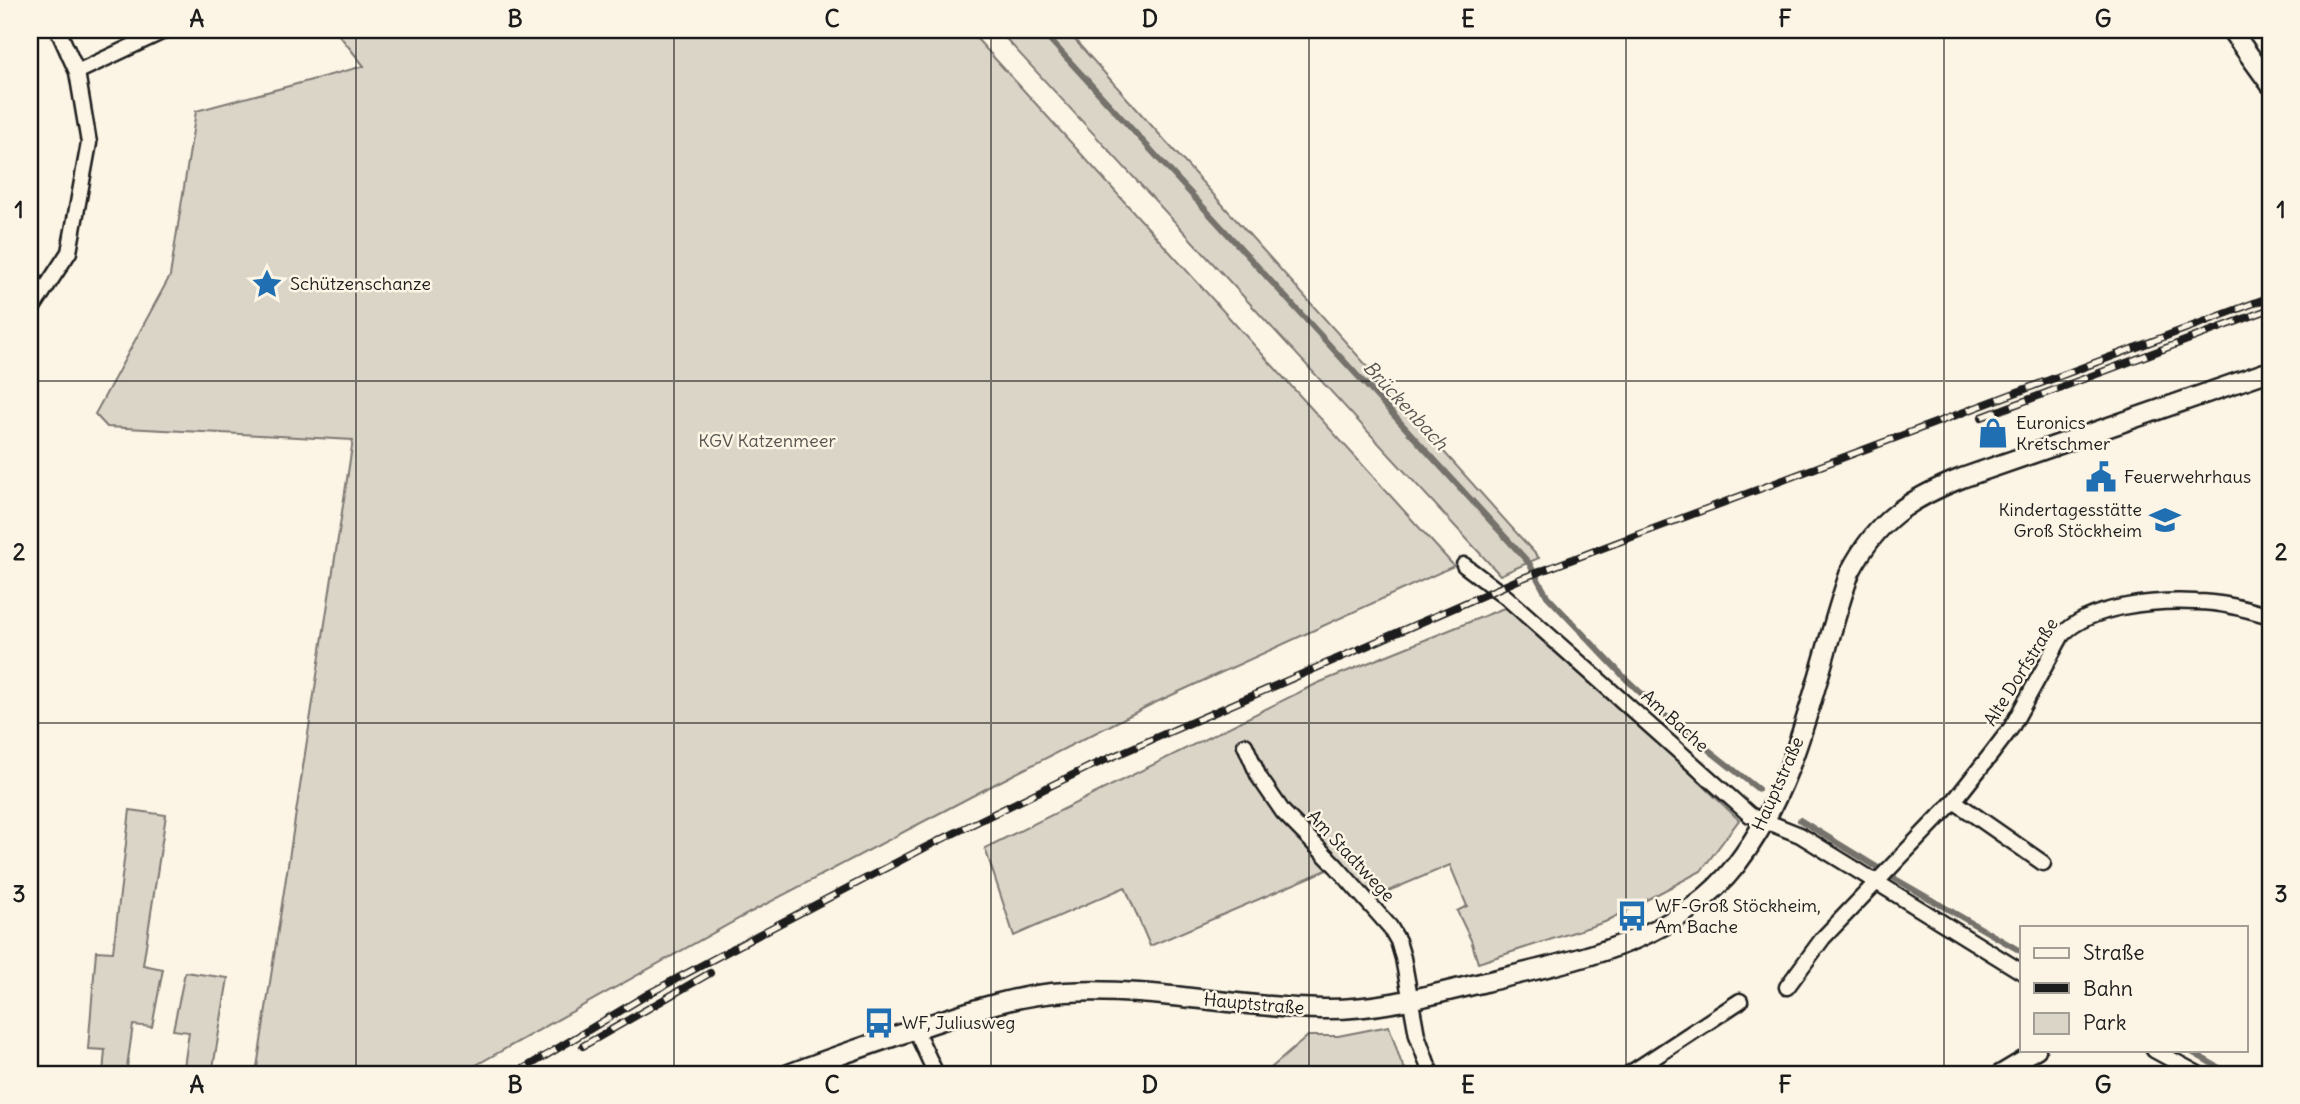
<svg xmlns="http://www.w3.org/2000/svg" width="2300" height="1104" font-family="Delius,sans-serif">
<rect width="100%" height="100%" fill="#fcf5e5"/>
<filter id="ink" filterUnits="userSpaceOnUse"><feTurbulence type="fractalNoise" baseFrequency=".0143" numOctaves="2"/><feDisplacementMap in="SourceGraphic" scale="14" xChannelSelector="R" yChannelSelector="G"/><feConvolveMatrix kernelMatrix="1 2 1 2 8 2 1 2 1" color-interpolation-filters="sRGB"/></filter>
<g filter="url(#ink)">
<g fill="#dbd5c8" stroke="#7c7872" stroke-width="2">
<path d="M335 30H969L1454 566 1150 705 999 782 751 912 460 1074H256L353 440 107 427 95 414 170 276 196 111 364 66Z"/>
<path d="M998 30H1066L1539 558 1500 575Z"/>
<path d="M1514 604 1739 820 1701 871 1605 922 1478 963 1471 940 1457 911 1467 906 1450 865 1367 900 1336 866 1150 946 1125 887 1014 936 985 848 1318 683Z"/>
<path d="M130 810 166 815 143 965 163 969 152 1027 133 1025 126 1074H103L105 1050 88 1049 96 951 113 952Z"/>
<path d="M185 972 228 978 212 1074H183L189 1032 173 1030Z"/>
<path d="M1389 1026 1401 1062 1408 1074H1264L1308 1036H1338Z"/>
</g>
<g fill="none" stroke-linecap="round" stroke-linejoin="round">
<g stroke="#75726c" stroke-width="6">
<path d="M1041 30 1529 563 1547 596 1625 678 1662 713 1758 789"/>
<path d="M1800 820 1880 869"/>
<path d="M1892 877 2022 952"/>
<path d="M2188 1050 2230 1074"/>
</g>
<g stroke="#1c1c1c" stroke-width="19">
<g id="minor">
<path d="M77 72 166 30"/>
<path d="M30 312 69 252 89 143 77 72 58 30"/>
<path d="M1464 565 1506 597 1750 815 1800 835 2022 972"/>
<path d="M1245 745 1259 777 1283 812 1336 866 1390 927 1398 941 1403 958 1417 1035 1431 1074"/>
<path d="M1954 801 2043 863"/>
<path d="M1787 987 1823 938 1954 801 1992 753 2011 728 2062 635C2090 605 2156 600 2196 602 2221 602 2246 609 2270 616"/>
<path d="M915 1029 936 1074"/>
<path d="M2154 1050 2198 1074"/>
<path d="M1629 1074 1740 1001"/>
<path d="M1998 1074 2038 1050"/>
</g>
</g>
<g stroke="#1c1c1c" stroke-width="23">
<g id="tertiary">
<path d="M2231 30 2270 84"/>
<path d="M789 1074C830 1058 872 1044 913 1030 964 1013 1012 995 1066 992 1152 987 1237 1008 1323 1009 1378 1010 1431 995 1485 982 1575 960 1676 943 1736 865 1801 781 1816 670 1850 572 1877 520 1909 499 1962 478L2270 371"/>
</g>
</g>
<use href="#minor" stroke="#fcf5e5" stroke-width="14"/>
<use href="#tertiary" stroke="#fcf5e5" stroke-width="18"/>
<g stroke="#1c1c1c" stroke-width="8">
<g id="rail">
<path d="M1982 417 2270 309"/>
<path d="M583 1046 710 973"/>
<path d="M515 1074 650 993 775 926 928 846 1089 767 1520 579 2270 297"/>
</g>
</g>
<use href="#rail" stroke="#fcf5e5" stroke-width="5" stroke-dasharray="16" stroke-linecap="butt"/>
</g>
</g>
<path fill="none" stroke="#1c1c1c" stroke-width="2" stroke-opacity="0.55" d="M356 30V1074M674 30V1074M991 30V1074M1309 30V1074M1626 30V1074M1944 30V1074M30 381H2270M30 723H2270"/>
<defs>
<g id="sight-bare" transform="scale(2.415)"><path d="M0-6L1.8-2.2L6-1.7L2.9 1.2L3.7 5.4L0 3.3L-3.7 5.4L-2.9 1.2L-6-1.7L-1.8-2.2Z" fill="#1f6fb2" stroke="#fcf5e5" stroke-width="2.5" paint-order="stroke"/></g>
<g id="shop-bare" transform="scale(2.415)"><path d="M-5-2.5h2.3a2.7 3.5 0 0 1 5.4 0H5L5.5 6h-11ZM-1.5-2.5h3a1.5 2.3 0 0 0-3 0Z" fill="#1f6fb2" stroke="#fcf5e5" stroke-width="2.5" paint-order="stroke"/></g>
<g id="civic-bare" transform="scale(2.415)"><path d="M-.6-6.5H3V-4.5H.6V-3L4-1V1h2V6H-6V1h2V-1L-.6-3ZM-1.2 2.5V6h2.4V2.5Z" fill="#1f6fb2" stroke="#fcf5e5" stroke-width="2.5" paint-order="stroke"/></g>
<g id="school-bare" transform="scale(2.415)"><path d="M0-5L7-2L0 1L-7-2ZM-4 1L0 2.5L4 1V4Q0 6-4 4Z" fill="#1f6fb2" stroke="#fcf5e5" stroke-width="2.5" paint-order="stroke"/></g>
<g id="bus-bare" transform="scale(2.415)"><path d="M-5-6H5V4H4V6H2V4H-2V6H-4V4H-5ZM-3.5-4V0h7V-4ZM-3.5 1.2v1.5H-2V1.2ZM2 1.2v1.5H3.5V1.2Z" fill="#1f6fb2" stroke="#fcf5e5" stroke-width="2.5" paint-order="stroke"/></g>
</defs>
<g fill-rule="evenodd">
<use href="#sight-bare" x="267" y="284"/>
<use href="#shop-bare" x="1993" y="433"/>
<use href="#civic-bare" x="2101" y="477"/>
<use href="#school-bare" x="2165" y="520"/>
<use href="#bus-bare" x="1632" y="916"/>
<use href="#bus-bare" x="879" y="1023"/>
</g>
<g text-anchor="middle" stroke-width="5" stroke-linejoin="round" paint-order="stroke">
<g font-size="18" fill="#1c1c1c" stroke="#fcf5e5" text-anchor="start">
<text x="290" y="290">Schützenschanze</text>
<text x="2016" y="429">Euronics<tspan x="2016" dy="21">Kretschmer</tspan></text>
<text x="2124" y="483">Feuerwehrhaus</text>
<text x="2142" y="516" text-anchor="end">Kindertagesstätte<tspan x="2142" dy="21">Groß Stöckheim</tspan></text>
<text x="1655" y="912">WF-Groß Stöckheim,<tspan x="1655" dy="21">Am Bache</tspan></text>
<text x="902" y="1029">WF, Juliusweg</text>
</g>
<g font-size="18" fill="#555450" stroke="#fcf5e5">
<text x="767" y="447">KGV Katzenmeer</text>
</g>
<g font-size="18" fill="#1c1c1c" stroke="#fcf5e5">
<text transform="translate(2021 672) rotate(-58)" y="6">Alte Dorfstraße</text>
<text transform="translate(1675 721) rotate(42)" y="6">Am Bache</text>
<text transform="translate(1778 784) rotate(-66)" y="6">Hauptstraße</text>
<text transform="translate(1351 856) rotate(47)" y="6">Am Stadtwege</text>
<text transform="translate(1254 1004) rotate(5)" y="6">Hauptstraße</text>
</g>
<g font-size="19" font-style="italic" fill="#575551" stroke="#fcf5e5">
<text transform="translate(1406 405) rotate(47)" y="7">Brückenbach</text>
</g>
</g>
<rect width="2300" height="1104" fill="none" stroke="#fcf5e5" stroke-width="77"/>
<rect x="2020" y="926" width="228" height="126" fill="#fcf5e5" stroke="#a29e95" stroke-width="2"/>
<rect x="2034" y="948" width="35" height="10" fill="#fcf5e5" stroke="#a29e95" stroke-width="2"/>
<text x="2083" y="960" font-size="21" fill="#1c1c1c">Straße</text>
<rect x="2034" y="983" width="35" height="10" fill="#1c1c1c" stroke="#a29e95" stroke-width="2"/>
<text x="2083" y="996" font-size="21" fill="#1c1c1c">Bahn</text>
<rect x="2034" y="1013" width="35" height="21" fill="#dbd5c8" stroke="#a29e95" stroke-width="2"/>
<text x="2083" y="1030" font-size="21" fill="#1c1c1c">Park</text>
<rect x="38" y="38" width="2224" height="1028" fill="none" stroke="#1c1c1c" stroke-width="2.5"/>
<g font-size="23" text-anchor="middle" font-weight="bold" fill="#1c1c1c">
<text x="197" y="27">A</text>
<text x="515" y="27">B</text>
<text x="832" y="27">C</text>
<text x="1150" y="27">D</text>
<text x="1468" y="27">E</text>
<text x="1785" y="27">F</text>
<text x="2103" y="27">G</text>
<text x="19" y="218">1</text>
<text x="2281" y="218">1</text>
<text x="19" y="560">2</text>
<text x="2281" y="560">2</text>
<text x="19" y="902">3</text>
<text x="2281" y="902">3</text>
<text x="197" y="1093">A</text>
<text x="515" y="1093">B</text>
<text x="832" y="1093">C</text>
<text x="1150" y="1093">D</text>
<text x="1468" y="1093">E</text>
<text x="1785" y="1093">F</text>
<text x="2103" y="1093">G</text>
</g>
</svg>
